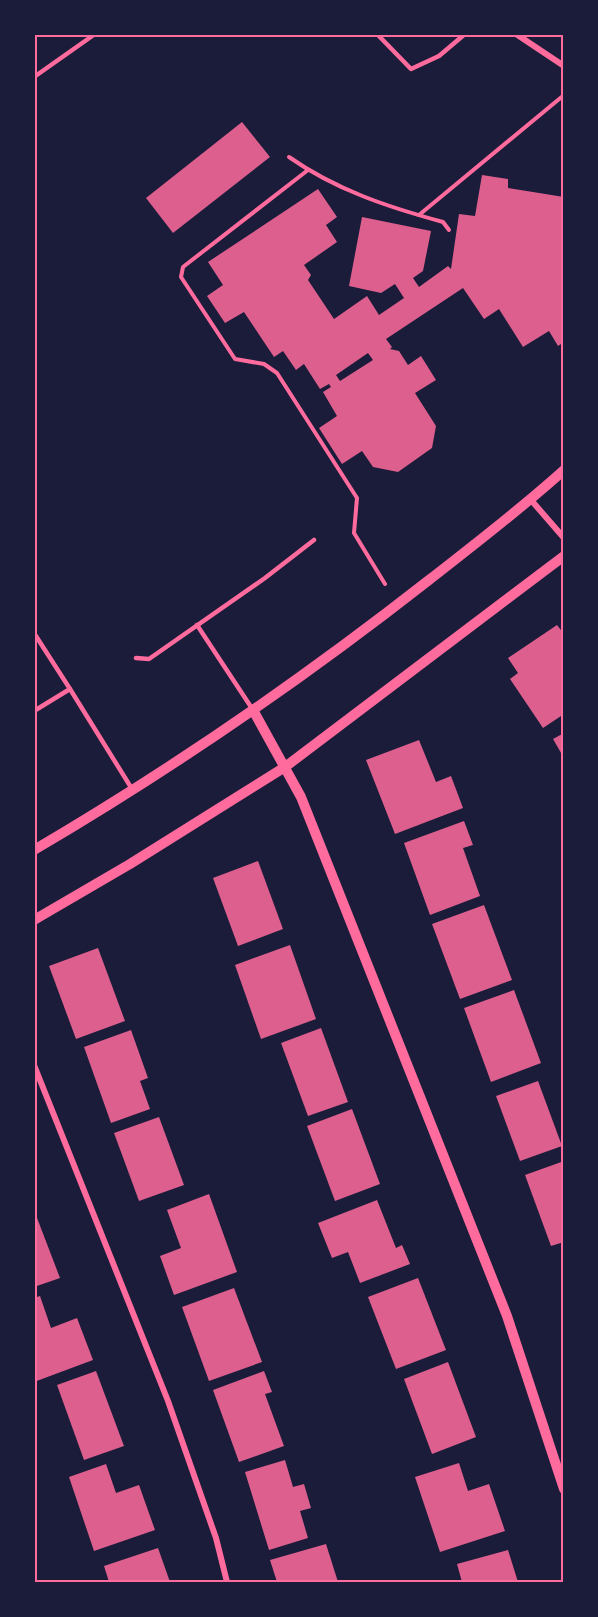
<svg xmlns="http://www.w3.org/2000/svg" width="598" height="1617" font-family="Raleway,sans-serif">
<rect width="100%" height="100%" fill="#1b1b3a"/>
<g fill="#dd5f8e" fill-rule="evenodd">
<path d="M242 122 270 157 173 233 146 198Z"/>
<path d="M482 175 508 179V188L564 197V342L558 346 549 331 523 347 499 309 484 319 463 288 386 339 392 347 390 349 399 351 408 365 421 356 436 380 415 393 436 426 432 448 398 472 373 467 362 451 342 464 319 428 337 416 323 392 331 387 329 384 320 389 304 364 296 370 283 351 274 357 244 312 225 323 207 296 223 285 208 262 318 189 337 217 326 225 337 242 304 265 311 275 308 280 334 319 367 296 379 315 404 298 395 284 381 293 349 286 362 217 431 231 423 271 413 278 419 287 448 266 451 269 459 214 475 216ZM368 353 373 360 340 381 336 375Z"/>
<path d="M557 625 564 634V714L543 728 510 679 518 673 508 658Z"/>
<path d="M564 733V758L553 739Z"/>
<path d="M419 740 436 782 451 776 463 808 395 834 366 760Z"/>
<path d="M464 821 473 845 463 848 480 896 430 915 404 843Z"/>
<path d="M258 861 283 929 238 946 213 878Z"/>
<path d="M484 905 512 980 460 999 432 924Z"/>
<path d="M290 945 316 1019 261 1039 235 965Z"/>
<path d="M98 948 125 1021 76 1039 49 966Z"/>
<path d="M514 990 541 1063 491 1082 464 1008Z"/>
<path d="M321 1028 348 1102 308 1116 281 1043Z"/>
<path d="M131 1030 148 1078 140 1081 150 1109 111 1123 84 1047Z"/>
<path d="M538 1081 562 1146 520 1161 496 1096Z"/>
<path d="M352 1109 380 1184 335 1201 307 1126Z"/>
<path d="M159 1117 184 1185 139 1201 114 1133Z"/>
<path d="M564 1161V1242L551 1246 525 1175Z"/>
<path d="M209 1194 237 1272 174 1295 160 1256 181 1248 167 1210Z"/>
<path d="M377 1200 396 1248 402 1245 410 1264 360 1283 348 1252 332 1258 318 1223Z"/>
<path d="M34 1210 60 1278 34 1287Z"/>
<path d="M418 1278 446 1350 396 1369 368 1297Z"/>
<path d="M234 1288 262 1362 209 1381 182 1307Z"/>
<path d="M40 1296 51 1328 77 1318 93 1360 34 1382V1298Z"/>
<path d="M448 1362 476 1437 432 1454 404 1379Z"/>
<path d="M96 1371 124 1446 84 1460 57 1385Z"/>
<path d="M264 1371 272 1392 265 1394 284 1446 239 1462 213 1390Z"/>
<path d="M285 1460 293 1487 304 1484 311 1508 300 1511 308 1538 269 1550 245 1472Z"/>
<path d="M459 1463 468 1491 489 1484 505 1531 440 1552 415 1477Z"/>
<path d="M106 1464 116 1493 139 1485 155 1530 94 1551 69 1477Z"/>
<path d="M326 1544 338 1582H277L270 1560Z"/>
<path d="M158 1548 170 1582H109L104 1566Z"/>
<path d="M508 1550 518 1582H462L457 1564Z"/>
</g>
<g fill="none" stroke-linecap="round" stroke-linejoin="round">
<g stroke="#ff6b9d" stroke-width="4">
<path d="M289 157C336 190 388 207 443 222L449 230"/>
<path d="M308 170 183 267 181 277 235 359 264 364 277 373 357 498 354 533 385 584"/>
<path d="M419 215 564 95"/>
</g>
<g stroke="#ff6b9d" stroke-width="4.5">
<path d="M377 34 411 69 439 56 465 34"/>
<path d="M34 77 95 34"/>
<path d="M197 625 253 710"/>
<path d="M34 633 70 689 34 711"/>
<path d="M136 658 149 659 265 578 314 540"/>
<path d="M70 689 132 789"/>
</g>
<g stroke="#ff6b9d" stroke-width="6">
<path d="M516 34 564 66"/>
<path d="M531 500 564 538"/>
<path d="M34 1065 168 1401 216 1538 227 1582"/>
</g>
<g stroke="#ff6b9d" stroke-width="10">
<path d="M253 710 301 797 507 1316 564 1489"/>
<path d="M34 850C172 769 304 678 429 580 475 544 521 509 564 470"/>
<path d="M34 920 130 864 285 767 564 556"/>
</g>
</g>
<rect width="598" height="1617" fill="none" stroke="#1b1b3a" stroke-width="72"/>
<rect x="36" y="36" width="526" height="1545" fill="none" stroke="#ff6b9d" stroke-width="2"/>
</svg>
